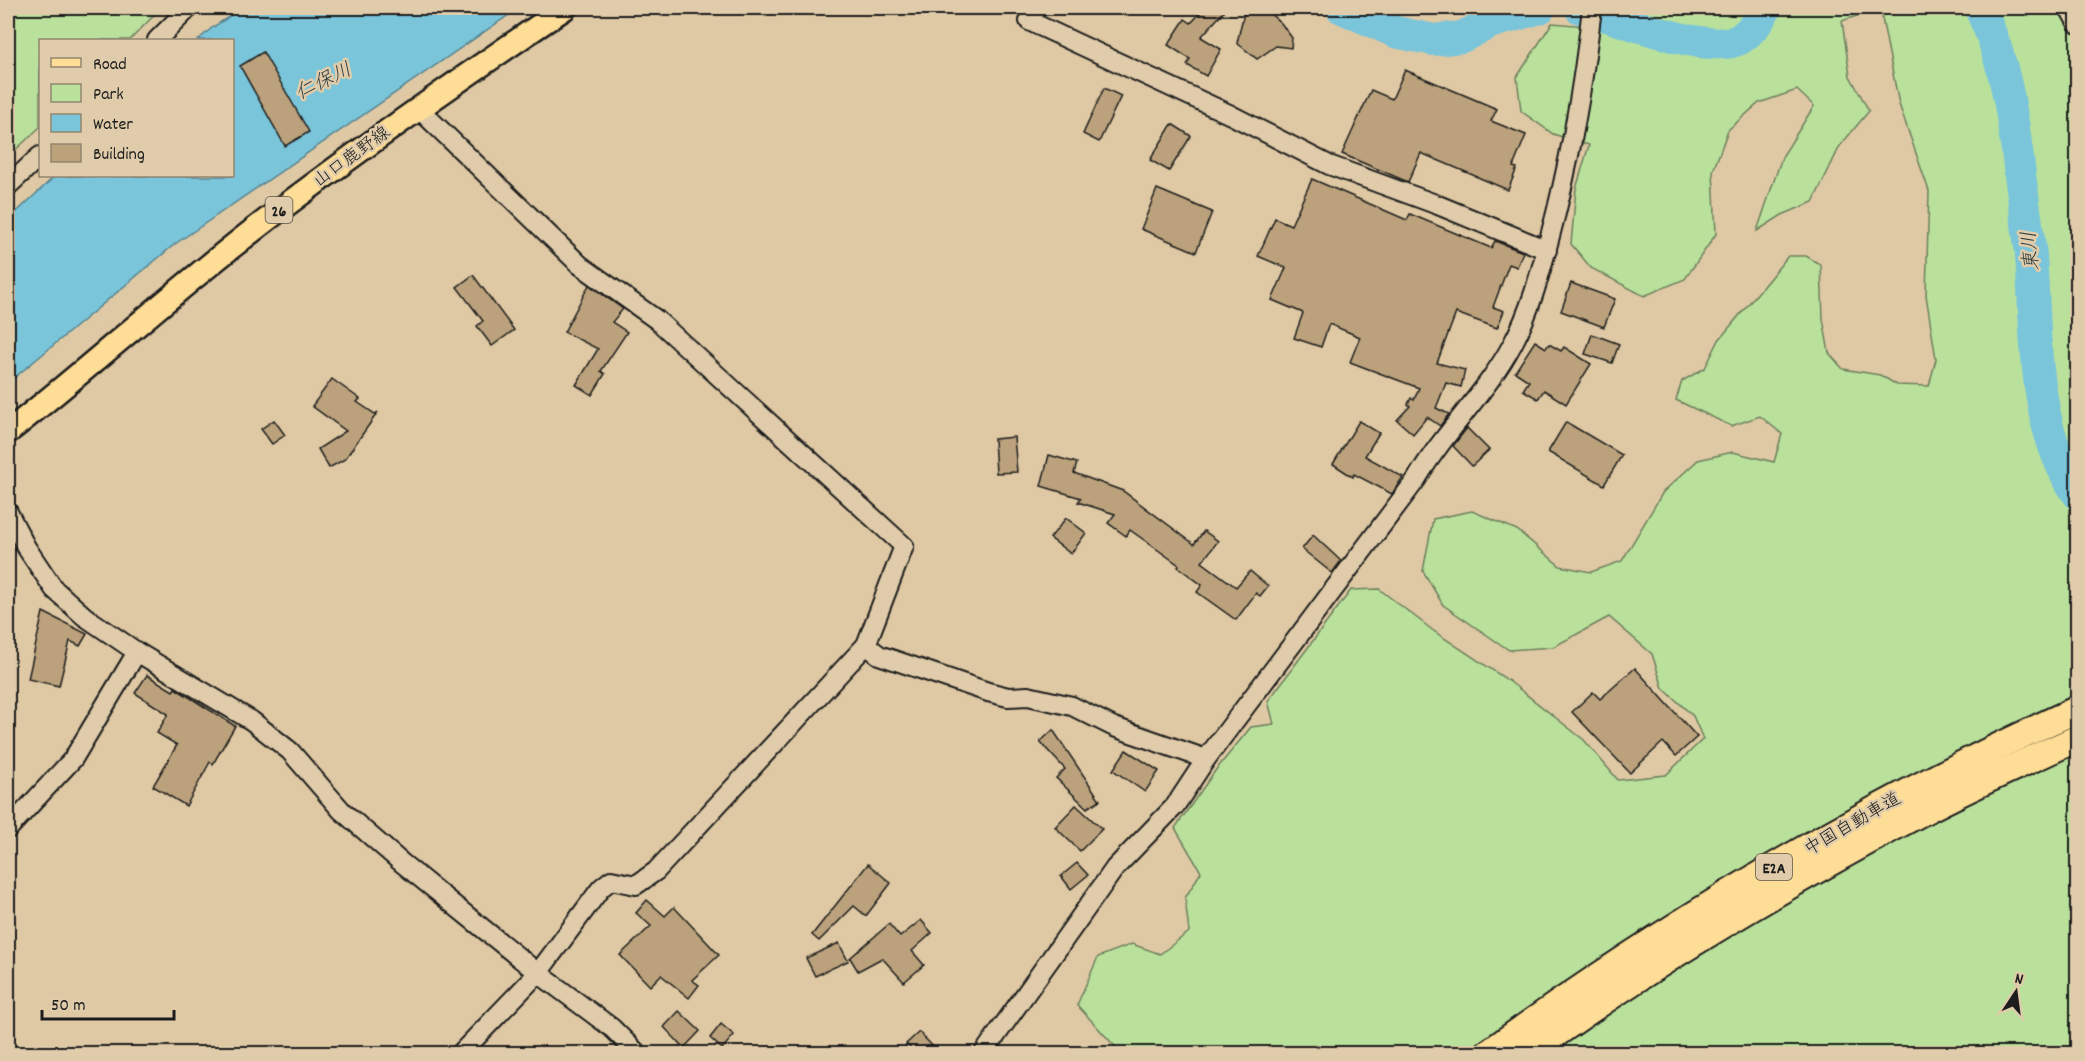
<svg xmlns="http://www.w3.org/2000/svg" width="2085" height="1061" font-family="Dekko,'Klee One',sans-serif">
<rect width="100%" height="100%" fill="#dfc9a4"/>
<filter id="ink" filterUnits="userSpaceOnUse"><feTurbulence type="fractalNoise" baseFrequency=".0167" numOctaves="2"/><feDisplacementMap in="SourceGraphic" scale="12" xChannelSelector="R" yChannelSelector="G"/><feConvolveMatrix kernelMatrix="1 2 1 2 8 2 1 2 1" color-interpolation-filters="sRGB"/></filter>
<g filter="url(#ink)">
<g fill="#bae19c" stroke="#6b7e5c" stroke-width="1.5">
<path d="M8 8H161L130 40H40V127L8 157Z"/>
<path d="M1603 8H2077V1053L1122 1054 1077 1005 1098 957 1132 944 1160 954 1189 932 1185 898 1201 872 1175 828 1215 771 1251 727 1274 724 1268 701 1351 590 1379 589 1435 632 1509 681 1584 740 1618 780 1666 775 1703 739 1693 716 1663 688 1652 654 1609 617 1553 647 1509 650 1443 605 1423 571 1433 519 1472 511 1517 530 1560 566 1591 572 1622 561 1663 492 1698 460 1733 452 1774 462 1782 434 1760 416 1731 426 1676 400 1682 381 1705 368 1719 340 1788 256H1806L1821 265 1823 319 1829 353 1843 369 1880 375 1897 385 1929 386 1936 359 1926 295 1929 191 1899 104 1880 8 1842 21 1850 76 1869 111 1840 146 1813 202 1782 215 1757 231 1782 157 1814 106 1797 90 1759 103 1728 130 1713 171 1716 234 1685 279 1644 296 1591 268 1571 244 1576 189 1589 145 1553 134 1521 111 1517 77 1552 23 1597 27Z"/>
</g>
<path fill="#7ac5da" stroke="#54818e" stroke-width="1.5" d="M242 8H519L175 244 8 383V220L55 176H232V40H198L213 27Z"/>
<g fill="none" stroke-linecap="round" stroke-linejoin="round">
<g stroke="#7ac5da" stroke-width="32">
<path d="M1342 8 1395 32 1434 40 1462 37 1490 23 1540 8"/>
<path d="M1580 8C1613 16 1711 57 1740 39 1752 31 1760 20 1766 8"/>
<path d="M1980 8C2006 62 2013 116 2020 175 2024 202 2028 229 2031 256 2037 332 2031 428 2078 494"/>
</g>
</g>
<g fill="#bba27b" stroke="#1c1c1c" stroke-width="1.5">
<path d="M1205 8H1227L1201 37 1221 49 1206 76 1187 65 1190 59 1168 45 1185 19 1191 23Z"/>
<path d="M1245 8H1263L1281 23 1292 38 1291 48 1276 46 1257 59 1237 43Z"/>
<path d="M263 52 309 132 285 146 240 66Z"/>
<path d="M1405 70 1497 109 1491 121 1526 135 1513 167 1517 168 1508 190 1421 153 1408 182 1342 154 1371 90 1392 99Z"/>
<path d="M1104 88 1121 96 1099 142 1083 134Z"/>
<path d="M1172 124 1191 136 1169 171 1150 160Z"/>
<path d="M1312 179 1407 220 1410 214 1491 248 1495 241 1523 252 1517 267 1509 264 1493 307 1504 311 1497 328 1456 313 1437 363 1465 370 1461 387 1446 383 1436 408 1449 414 1440 426 1427 417 1413 434 1397 420 1410 406 1408 404 1411 398 1414 400 1419 388 1350 362 1360 337 1329 324 1321 347 1294 338 1303 313 1272 300 1286 268 1258 256 1275 218 1291 225Z"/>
<path d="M1157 189 1212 212 1196 252 1141 229Z"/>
<path d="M473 275 514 330 492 346 477 326 483 321 457 287Z"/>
<path d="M1571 283 1615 299 1604 327 1561 311Z"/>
<path d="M589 285 623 309 612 322 627 332 601 371 605 374 592 395 576 385 598 349 564 332Z"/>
<path d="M1592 334 1619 344 1612 363 1585 354Z"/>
<path d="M1535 341 1546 348 1549 344 1561 351 1564 347 1591 364 1566 404 1544 390 1538 399 1523 390 1529 381 1515 372Z"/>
<path d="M332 379 360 399 357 402 375 414 378 412 345 459 329 468 318 449 346 431 312 406Z"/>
<path d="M274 420 285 435 272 444 261 429Z"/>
<path d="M1359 421 1379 433 1365 456 1403 477 1392 494 1354 474 1353 477 1333 464Z"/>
<path d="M1566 422 1622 455 1604 485 1548 452Z"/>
<path d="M1467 428 1489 450 1472 466 1453 446Z"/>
<path d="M1014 437 1017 472 996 473 994 439Z"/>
<path d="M1049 455 1077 463 1074 473 1123 491 1194 544 1204 531 1218 541 1202 562 1236 587 1250 571 1268 586 1260 596 1256 593 1236 620 1197 592 1202 585 1178 567 1179 565 1130 530 1126 536 1108 523 1115 514 1078 502 1081 498 1041 486Z"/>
<path d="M1066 518 1086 533 1071 554 1050 538Z"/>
<path d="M1313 535 1341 561 1332 573 1302 549Z"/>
<path d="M43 612 87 634 80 646 70 641 59 686 28 679Z"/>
<path d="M1635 668 1697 737 1676 756 1663 742 1630 773 1572 712 1593 692 1600 699Z"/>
<path d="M147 675 173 691 175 688 235 726 213 764 210 762 186 806 153 786 177 745 157 733 168 714 135 693Z"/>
<path d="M1053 730 1100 800 1087 808 1056 778 1065 769 1040 742Z"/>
<path d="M1126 750 1159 771 1145 792 1113 770Z"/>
<path d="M1076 805 1102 829 1080 851 1055 827Z"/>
<path d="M1077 863 1088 875 1071 889 1061 876Z"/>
<path d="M868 864 891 883 866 916 854 906 819 941 812 935Z"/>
<path d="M647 900 665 916 674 907 719 955 692 980 699 985 689 998 661 975 650 986 620 955 651 926 636 913Z"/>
<path d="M921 920 932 933 912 951 924 965 904 982 882 958 858 971 850 958 889 924 900 937Z"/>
<path d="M839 943 848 961 815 976 806 958Z"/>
<path d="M679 1011 700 1031 684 1048 664 1027Z"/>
<path d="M721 1024 734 1035 722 1049 710 1038Z"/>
<path d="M919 1032 939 1053H916L906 1044Z"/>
</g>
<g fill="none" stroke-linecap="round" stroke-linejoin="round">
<g stroke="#1c1c1c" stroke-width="22">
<g id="minor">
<path d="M1037 8 1029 21 1231 115 1329 165 1438 205 1547 250"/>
<path d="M2069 8 2078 24"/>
<path d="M157 40 189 8"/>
<path d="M418 108 580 265 657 320 904 546 866 645 656 871 636 885 611 880 601 888 538 973 460 1054"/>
<path d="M8 186 40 156"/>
<path d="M8 512 26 547 54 589 84 616 137 652 252 721 290 751 342 811 402 863 538 973 612 1028 638 1054"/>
<path d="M866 645 879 655 988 692 1008 697 1028 696 1072 706 1114 727 1206 759"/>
<path d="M8 829 73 759 137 652"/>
<path d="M983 1054 1115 868 1175 806 1206 759 1416 480C1444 431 1487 393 1513 343 1530 312 1540 274 1549 240 1570 163 1583 87 1592 8"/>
</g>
</g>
<g stroke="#1c1c1c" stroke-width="27">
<path id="major" d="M8 432C89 368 165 299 247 235 350 155 457 81 565 8"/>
</g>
<g stroke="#1c1c1c" stroke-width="30">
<g id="highway">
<path d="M1487 1054C1672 920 1870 803 2078 709"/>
<path d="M1528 1054C1652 963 1787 884 1922 812 1973 785 2026 762 2078 738"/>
</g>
</g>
<use href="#minor" stroke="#e0ccaa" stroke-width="18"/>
<use href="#major" stroke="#fedd96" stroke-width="22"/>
<use href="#highway" stroke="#fedd96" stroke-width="26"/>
</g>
</g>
<g text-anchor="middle" stroke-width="5" stroke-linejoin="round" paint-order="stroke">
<g fill="#e0ccaa" stroke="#575147" stroke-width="1.5">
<rect x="265.5" y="197" width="27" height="26" rx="4.5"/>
<rect x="1756" y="854" width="36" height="26" rx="4.5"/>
</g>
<g font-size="16" font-weight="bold" fill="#1c1c1c">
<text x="279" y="216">26</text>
<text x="1774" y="873">E2A</text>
</g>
<g font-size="18" fill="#1c1c1c" stroke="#e0ccaa">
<text transform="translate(351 156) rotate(-36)" y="6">山口鹿野線</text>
<text transform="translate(1852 823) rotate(-30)" y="6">中国自動車道</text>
</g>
<g font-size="20" font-style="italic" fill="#2f3e42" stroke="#e0ccaa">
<text transform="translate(323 80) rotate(-26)" y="7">仁保川</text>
<text transform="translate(2029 251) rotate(-95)" y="7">東川</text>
</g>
</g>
<rect width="2085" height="1061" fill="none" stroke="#e0ccaa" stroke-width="30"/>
<rect x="15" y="15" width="2055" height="1031" fill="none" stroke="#1c1c1c" stroke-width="2" filter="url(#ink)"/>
<rect x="39" y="39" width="195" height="138" fill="#e0ccaa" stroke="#928671" stroke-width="1.5"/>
<rect x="51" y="58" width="30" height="9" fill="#fedd96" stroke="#928671" stroke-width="1.5"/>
<text x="93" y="69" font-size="18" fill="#1c1c1c">Road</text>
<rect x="51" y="84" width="30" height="18" fill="#bae19c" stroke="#928671" stroke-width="1.5"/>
<text x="93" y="99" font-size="18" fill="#1c1c1c">Park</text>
<rect x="51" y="114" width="30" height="18" fill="#7ac5da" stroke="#928671" stroke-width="1.5"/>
<text x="93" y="129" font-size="18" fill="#1c1c1c">Water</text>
<rect x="51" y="144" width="30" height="18" fill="#bba27b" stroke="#928671" stroke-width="1.5"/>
<text x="93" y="159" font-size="18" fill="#1c1c1c">Building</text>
<g transform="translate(2016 992) rotate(13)" stroke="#e0ccaa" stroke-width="4.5" paint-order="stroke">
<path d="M0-4.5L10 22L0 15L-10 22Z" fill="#1c1c1c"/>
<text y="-9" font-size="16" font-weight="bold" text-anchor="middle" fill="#1c1c1c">N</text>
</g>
<path d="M42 1010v9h132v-9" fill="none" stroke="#1c1c1c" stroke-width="3"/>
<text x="51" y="1010" font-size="18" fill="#1c1c1c" stroke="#e0ccaa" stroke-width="4.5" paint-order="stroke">50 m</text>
</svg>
